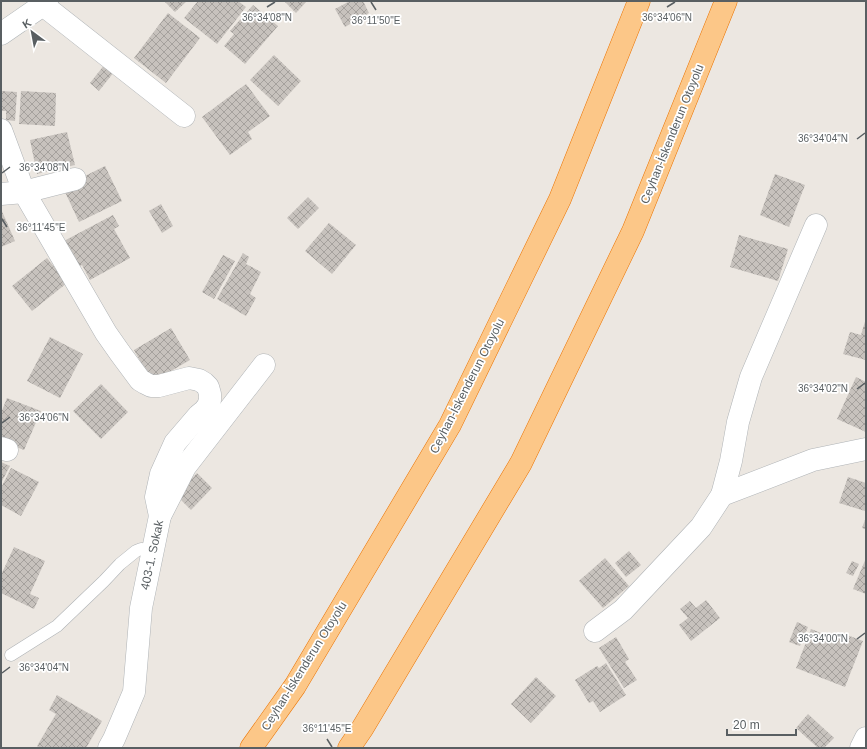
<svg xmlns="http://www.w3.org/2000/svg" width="867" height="749" font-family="Arial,sans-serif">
<defs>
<pattern id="building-cross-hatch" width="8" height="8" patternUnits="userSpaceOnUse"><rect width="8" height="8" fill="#c7c2bd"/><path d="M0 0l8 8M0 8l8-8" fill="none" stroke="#a5a19d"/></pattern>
</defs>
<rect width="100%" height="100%" fill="#ece7e1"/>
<g fill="url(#building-cross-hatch)">
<path d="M164 1H187L175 12Z"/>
<path d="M198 1H238L246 7 217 44 184 18Z"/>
<path d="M284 1H307L296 13Z"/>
<path d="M350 1H363L369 13 345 27 335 9Z"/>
<path d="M253 5 278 26 245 64 224 46 234 34 230 31Z"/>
<path d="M168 13 200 38 166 83 134 58Z"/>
<path d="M274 55 301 81 278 106 250 80Z"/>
<path d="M105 64 114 72 99 91 90 83Z"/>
<path d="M246 84 270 116 248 132 252 139 230 155 202 117Z"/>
<path d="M1 91 17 92 15 121 6 120V111H1Z"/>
<path d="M21 91 56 93 55 126 19 124Z"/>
<path d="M67 132 75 165 37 174 30 140Z"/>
<path d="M105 166 122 201 79 222 65 192 81 178Z"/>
<path d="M775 174 805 185 789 227 760 215Z"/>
<path d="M308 197 319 208 298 229 287 218Z"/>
<path d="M161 204 173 226 162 233 149 211Z"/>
<path d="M1 209 15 241 1 247Z"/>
<path d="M113 215 119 226 114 229 130 258 90 280 82 265 76 268 62 242Z"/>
<path d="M329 223 356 245 332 274 305 251Z"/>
<path d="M739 235 788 249 778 281 730 267Z"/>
<path d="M243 253 249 257 246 264 261 272 250 294 256 298 246 316 217 299Z"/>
<path d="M223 255 235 261 214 299 202 292Z"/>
<path d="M47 258 67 283 32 311 12 286Z"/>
<path d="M866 318V360L843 354 850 332 861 335Z"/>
<path d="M171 328 190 360 152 382 134 350Z"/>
<path d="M50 337 83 354 60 398 27 381Z"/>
<path d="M856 377 866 382V432L837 419Z"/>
<path d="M101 384 128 412 101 439 73 411Z"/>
<path d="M7 398 41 411 24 450 1 441V413Z"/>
<path d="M1 462 10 466 1 483Z"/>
<path d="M11 468 39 482 21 516 1 505V488Z"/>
<path d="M197 473 212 488 191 510 176 495Z"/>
<path d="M848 477 866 483 865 511 839 503Z"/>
<path d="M866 517V529L862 528Z"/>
<path d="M14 547 45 561 30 594 39 598 34 609 1 593V575Z"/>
<path d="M629 551 641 565 626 577 615 563Z"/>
<path d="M605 558 629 586 603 608 579 581Z"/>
<path d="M866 558V594L853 589Z"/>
<path d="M852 561 859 564 853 576 846 573Z"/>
<path d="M706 600 720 618 691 641 679 625 688 618 680 609 690 601 696 608Z"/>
<path d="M797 622 808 627 800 646 789 642Z"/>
<path d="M811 629 831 637 830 640 835 642 839 632 863 641 845 687 796 668Z"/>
<path d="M616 637 629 659 625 662 637 680 624 688 599 648Z"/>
<path d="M606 663 626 695 600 712 593 701 589 703 575 680 597 666 599 668Z"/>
<path d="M536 677 556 696 531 723 511 704Z"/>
<path d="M57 695 102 721 86 748H40L37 746 56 714 49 710Z"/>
<path d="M808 714 834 738 824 748H818L796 728Z"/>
</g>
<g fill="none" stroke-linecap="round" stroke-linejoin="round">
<g stroke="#afb3b6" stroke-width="13">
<path id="lane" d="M11 655 57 626 104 581 120 564 136 551 141 549 153 550"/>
</g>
<g stroke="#afb3b6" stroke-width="23">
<g id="street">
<path d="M43 5 184 116"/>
<path d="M1 130 24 192 106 333 120 353 140 380 145 383 151 386H159L189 378 199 380 204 383 208 387 210 394V400L208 406 204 411 199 415 175 443 161 474 156 497 160 516"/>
<path d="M1 194 24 192 75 179"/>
<path d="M1 448 7 450"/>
<path d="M722 495 731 461 738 422 751 377 816 225"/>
<path d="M595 631 623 610 701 527 722 495 813 460 866 449"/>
<path d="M109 748 114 739 134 692 141 608 160 516 185 467 264 365"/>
<path d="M861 748 866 738"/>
</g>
</g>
<g stroke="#adb3b6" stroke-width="23">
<path id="secondary" d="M1 34 43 5 47 1"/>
</g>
<g stroke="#eb7402" stroke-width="23">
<g id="highway">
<path d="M251 748 295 686 450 425 560 199 639 1"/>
<path d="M349 748 362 729 521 463 633 231 726 1"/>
</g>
</g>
<use href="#lane" stroke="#fff" stroke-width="12"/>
<use href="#street" stroke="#fff" stroke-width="22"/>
<use href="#secondary" stroke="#fff" stroke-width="22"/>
<use href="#highway" stroke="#fcc788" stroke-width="22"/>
</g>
<path fill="none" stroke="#595f62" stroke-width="1.5" d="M371 2 376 10M267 7 275 2M667 7 675 2M857 139 865 133M2 173 10 167M2 219 7 227M857 389 865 383M2 423 10 417M857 639 865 633M2 673 10 667M327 739 332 747"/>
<g text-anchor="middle" stroke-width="3.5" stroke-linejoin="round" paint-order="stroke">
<g font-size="12" fill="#595f62" stroke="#fff">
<text transform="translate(672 134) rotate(-68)" y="4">Ceyhan-İskenderun Otoyolu</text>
<text transform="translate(467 386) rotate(-63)" y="4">Ceyhan-İskenderun Otoyolu</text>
<text transform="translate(152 555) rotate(-78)" y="4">403-1. Sokak</text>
<text transform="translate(304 666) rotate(-58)" y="4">Ceyhan-İskenderun Otoyolu</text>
</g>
</g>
<g font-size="10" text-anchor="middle" fill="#595f62" stroke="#fff" stroke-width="3.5" stroke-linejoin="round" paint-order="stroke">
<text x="267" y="21">36°34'08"N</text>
<text x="667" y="21">36°34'06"N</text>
<text x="376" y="24">36°11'50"E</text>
<text x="823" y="142">36°34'04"N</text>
<text x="44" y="171">36°34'08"N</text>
<text x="41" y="231">36°11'45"E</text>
<text x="823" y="392">36°34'02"N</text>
<text x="44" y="421">36°34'06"N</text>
<text x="823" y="642">36°34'00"N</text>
<text x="44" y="671">36°34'04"N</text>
<text x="327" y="732">36°11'45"E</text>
</g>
<rect width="867" height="749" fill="none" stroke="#595f62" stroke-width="4"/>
<g transform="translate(32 32) rotate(328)" stroke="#ffffff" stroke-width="3" paint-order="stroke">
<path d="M0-3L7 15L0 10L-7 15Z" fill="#595f62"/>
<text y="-6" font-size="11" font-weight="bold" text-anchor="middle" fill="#595f62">K</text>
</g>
<path d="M727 729v6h69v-6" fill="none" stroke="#595f62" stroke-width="2"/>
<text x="733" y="729" font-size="12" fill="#595f62" stroke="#ffffff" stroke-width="3" paint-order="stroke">20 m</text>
</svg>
